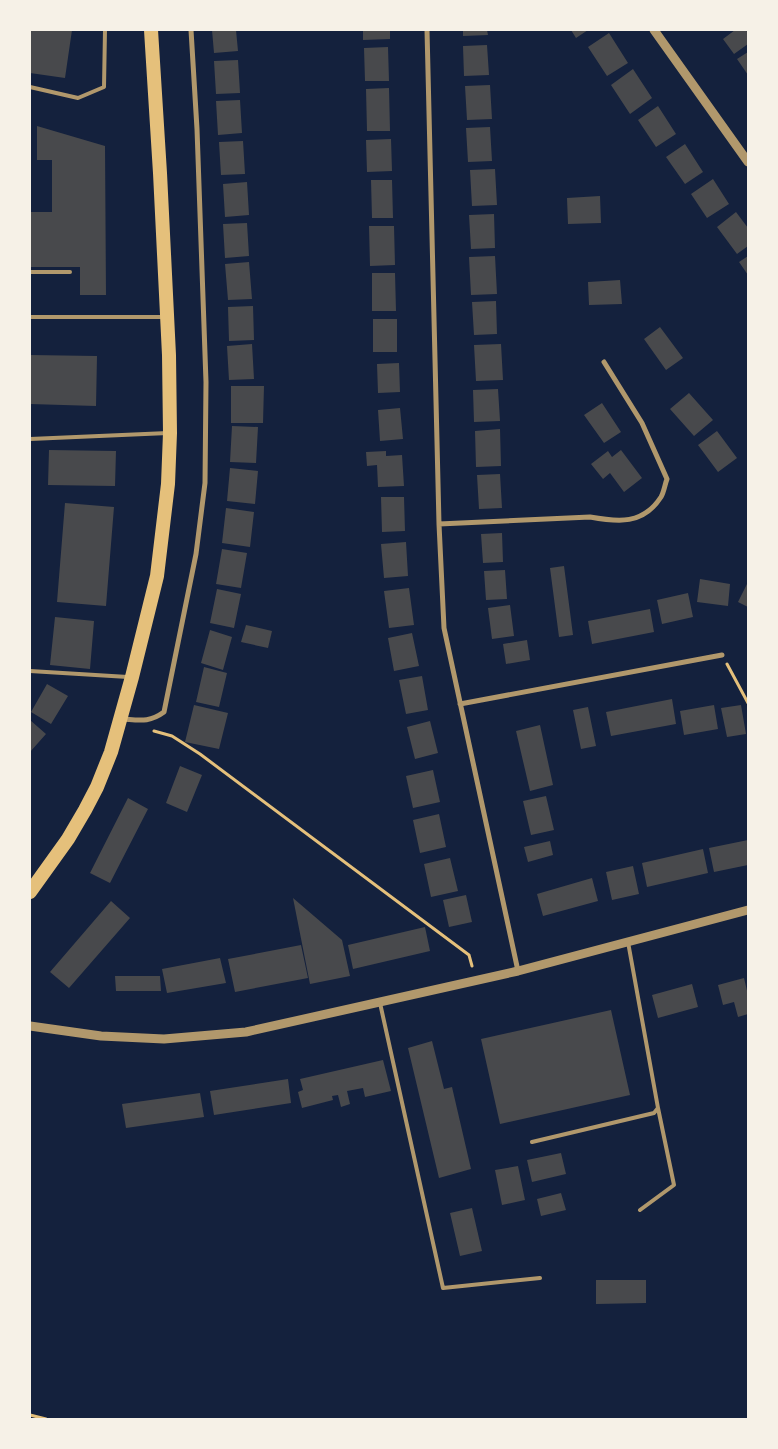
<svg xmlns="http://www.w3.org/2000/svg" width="778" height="1449" font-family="Helvetica,sans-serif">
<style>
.building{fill:#48494c}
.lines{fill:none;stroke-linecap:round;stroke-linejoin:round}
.path{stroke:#e5c07b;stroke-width:3}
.service{stroke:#b1986c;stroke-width:4}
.minor{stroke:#b1986c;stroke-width:5}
.tertiary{stroke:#b1986c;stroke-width:9}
.trunk{stroke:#e5c07b;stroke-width:14}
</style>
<rect width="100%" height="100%" fill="#14213d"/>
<path class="building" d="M30,30h42l-7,48 -35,-5z
M212,30h24l2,21 -24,2z
M363,30h27v9l-27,1z
M463,30h24l1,5 -25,1z
M571,30h17l-12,8z
M735,30h11l2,3v11l-14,10 -11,-15z
M609,33l19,30 -21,13 -19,-29z
M487,45l2,30 -25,1 -1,-30z
M388,47l1,34h-24l-1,-33z
M748,52v23l-11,-16z
M238,60l2,33 -24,1 -2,-33z
M633,69l19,29 -22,16 -19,-29z
M490,85l2,34 -25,1 -2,-34z
M389,88l1,43h-23l-1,-42z
M240,100l2,33 -24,2 -2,-34z
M658,106l18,28 -20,13 -18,-27z
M37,126l68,20 1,149h-26v-28h-50v-55h22v-52h-15z
M490,127l2,34 -24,1 -2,-34z
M391,139l1,32 -25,1 -1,-32z
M243,141l2,33 -24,1 -2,-33z
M685,144l18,28 -18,12 -19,-27z
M495,169l2,36 -25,1 -2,-36z
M713,179l16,25 -22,14 -16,-24z
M371,180h21l1,38h-21z
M247,182l2,33 -24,2 -2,-33z
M600,196l1,27 -33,1 -1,-26z
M736,212l12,16v18l-11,8 -20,-27z
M494,214l1,34 -24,1 -2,-34z
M247,223l2,33 -24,2 -2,-34z
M369,226h25l1,39 -25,1z
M495,256l2,38 -26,1 -2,-38z
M748,256v19l-9,-13z
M249,262l3,37 -24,1 -3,-36z
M372,273h23l1,38h-24z
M620,280l2,24 -33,1 -1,-23z
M496,301l1,33 -23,1 -2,-33z
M253,306l1,34 -25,1 -1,-34z
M373,319h24v33h-24z
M660,327l23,31 -17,12 -22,-31z
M252,344l2,35 -25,1 -2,-34z
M501,344l2,36 -27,1 -2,-36z
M30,355l67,1 -1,50 -66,-2z
M399,363l1,29 -22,1 -1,-29z
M231,386h33l-1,37h-32z
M498,389l2,32 -26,1 -1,-32z
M689,393l24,27 -19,16 -24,-27z
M602,403l19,29 -17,11 -20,-28z
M400,408l3,31 -23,2 -2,-31z
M232,426l26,1 -2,36 -26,-1z
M500,429l1,37 -25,1 -1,-36z
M717,431l20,27 -19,14 -20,-27z
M49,450l67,1 -1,35 -67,-1z
M621,450l21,28 -18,14 -14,-19 -7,6 -12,-15 17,-13 4,6z
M386,451v5l16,-1 2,31 -26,1 -1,-22 -10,1 -1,-14z
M230,468l28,3 -3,33 -28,-3z
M500,474l2,34 -23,1 -2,-34z
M381,497h23l1,34 -23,1z
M65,503l49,4 -8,99 -49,-4z
M226,508l28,4 -4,35 -28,-4z
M502,533l1,29 -20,1 -2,-29z
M406,542l2,34 -24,2 -3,-34z
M222,549l25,4 -6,35 -25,-4z
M564,566l9,69 -14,2 -9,-69z
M505,570l2,29 -21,1 -2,-29z
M700,579l30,5 -2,22 -31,-4z
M748,582v25l-10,-5z
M409,588l5,37 -25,3 -5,-37z
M217,589l24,5 -7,34 -24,-5z
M688,593l5,24 -31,7 -5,-24z
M510,605l4,31 -22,3 -4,-31z
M650,609l4,23 -62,12 -4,-23z
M55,617l39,4 -4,48 -40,-4z
M246,625l26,6 -4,17 -27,-6z
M210,630l22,7 -9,33 -22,-7z
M412,633l7,33 -25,5 -6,-33z
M527,640l3,20 -24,4 -3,-20z
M204,667l23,6 -8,34 -23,-5z
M422,676l6,34 -22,4 -7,-34z
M47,684l21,12 -17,28 -20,-12z
M672,699l4,25 -65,12 -5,-24z
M194,705l34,8 -9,36 -34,-7z
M714,705l4,24 -34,6 -4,-24z
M741,705l5,29 -19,3 -6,-29z
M588,707l8,39 -15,3 -8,-39z
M30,720l16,14 -16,18z
M430,721l8,32 -23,6 -8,-32z
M540,725l13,60 -23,6 -14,-60z
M180,766l22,9 -15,37 -21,-9z
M433,770l7,32 -27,6 -7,-32z
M546,796l8,34 -23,5 -8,-34z
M128,798l20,11 -38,74 -20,-10z
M439,814l7,33 -26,6 -7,-33z
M748,840v25l-34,7 -5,-24z
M550,841l3,14 -25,7 -4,-15z
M703,849l5,24 -61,14 -5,-24z
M450,858l8,33 -27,6 -7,-33z
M633,866l6,28 -27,6 -6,-28z
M592,878l6,23 -55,15 -6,-22z
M466,895l6,27 -23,5 -6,-27z
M293,898l49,42 8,36 -40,8z
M111,901l19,17 -61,70 -19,-16z
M425,927l5,24 -77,18 -5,-24z
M301,945l7,33 -73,14 -7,-33z
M220,958l6,25 -59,10 -5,-24z
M115,976h45l1,15h-45z
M744,978l4,17v19l-10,3 -4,-15 -11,3 -5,-20z
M692,984l6,23 -40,11 -6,-23z
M611,1010l19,85 -130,29 -19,-85z
M432,1041l12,48 8,-2 19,82 -32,9 -31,-130z
M383,1060l8,31 -26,6 -2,-9 -16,3 3,13 -9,3 -3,-12 -6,1 1,4 -31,8 -4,-16 5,-2 -3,-11z
M288,1079l3,24 -77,12 -4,-24z
M200,1093l4,24 -78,11 -4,-24z
M561,1153l5,21 -34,8 -5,-22z
M518,1166l7,34 -23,5 -7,-35z
M561,1193l5,17 -25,6 -4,-17z
M472,1208l10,43 -22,5 -10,-43z
M596,1280h50v23l-50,1z"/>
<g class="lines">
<path class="path" d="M727,664l21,39
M154,731l18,5 28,18 269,201 3,11
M30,1415l16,4"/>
<path class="service" d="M30,87l48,11 26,-11 1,-57
M30,272h40
M30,317h135
M30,439l138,-6
M30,671l98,6
M380,1003l63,285 97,-10
M532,1142l122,-29 4,-5 -30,-166
M640,1210l34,-25 -16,-77"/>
<path class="minor" d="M427,30l12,494 5,104 74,343
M439,524l151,-7c28,5 53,8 71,-20 3,-5 4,-13 6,-18l-25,-56 -38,-61
M460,704l262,-49
M122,719c17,1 27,4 42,-7l32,-158 9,-71 1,-101 -9,-253 -6,-99"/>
<path class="tertiary" d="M654,30l94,132
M30,1026l71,10 63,3 82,-7 272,-61 230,-61"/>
<path class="trunk" d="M30,892l38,-53 17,-29 12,-23 14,-35 21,-75 25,-101 11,-92 2,-51 -1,-78 -9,-182 -9,-143"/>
</g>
<rect width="778" height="1449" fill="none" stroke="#f6f1e7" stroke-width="62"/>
</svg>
